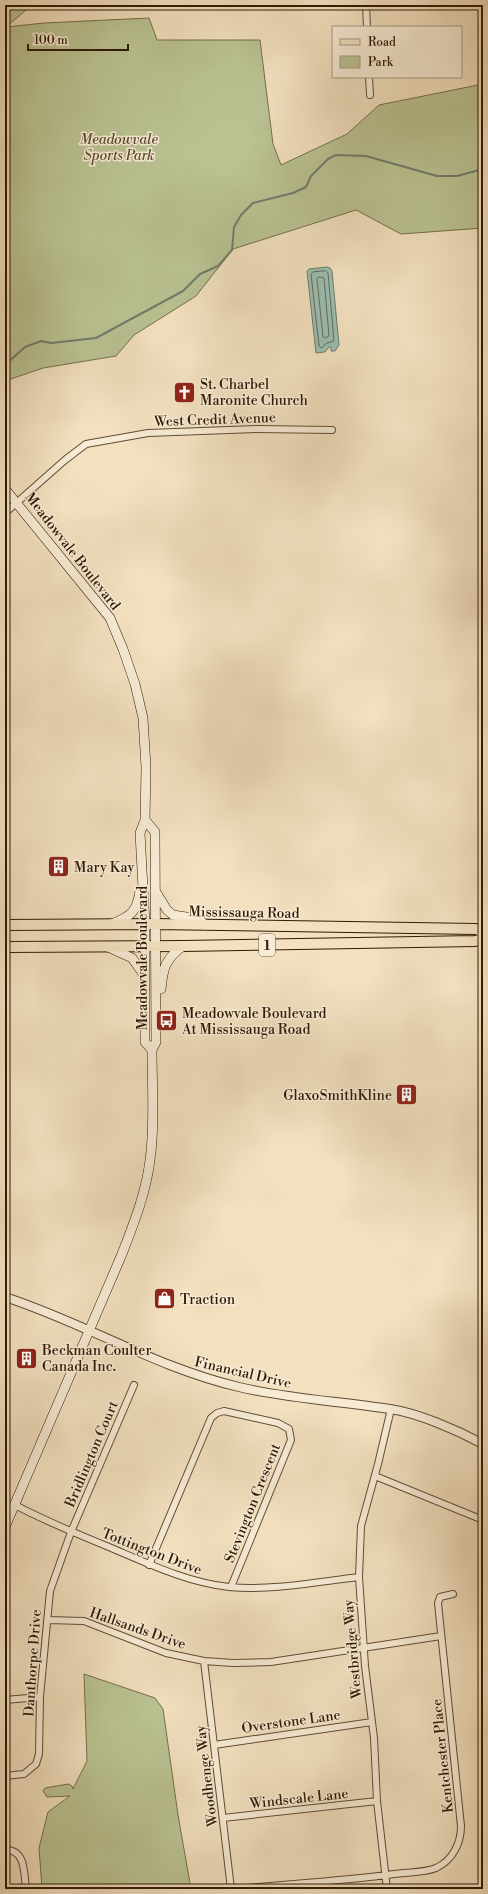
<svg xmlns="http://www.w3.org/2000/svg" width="488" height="1894" font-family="'Libre Bodoni',serif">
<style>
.green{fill:#bac292;stroke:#746e4c}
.water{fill:#9bbdb1;stroke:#707c6c}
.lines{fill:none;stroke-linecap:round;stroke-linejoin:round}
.shore{stroke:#656c5b;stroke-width:1}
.stream{stroke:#707c6c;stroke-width:2}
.minor-casing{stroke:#604c34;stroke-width:8}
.tertiary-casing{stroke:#604c34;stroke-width:10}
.secondary-casing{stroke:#2f1a05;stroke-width:10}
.primary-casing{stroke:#2f1a05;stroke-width:12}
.minor{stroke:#f7ebd5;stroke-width:6}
.tertiary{stroke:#f7ebd5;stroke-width:8}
.secondary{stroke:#f7ebd5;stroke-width:9}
.primary{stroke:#f2e0bf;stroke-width:10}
.labels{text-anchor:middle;stroke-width:3;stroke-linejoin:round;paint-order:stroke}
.shield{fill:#f7ebd5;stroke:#6b5943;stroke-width:1}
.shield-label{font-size:13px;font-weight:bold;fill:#2f1a05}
.park-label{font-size:14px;font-style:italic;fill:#594c2f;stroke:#f7ebd5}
.poi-label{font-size:14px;fill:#2f1a05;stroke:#f7ebd5;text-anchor:start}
.street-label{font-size:14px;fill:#2f1a05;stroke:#f7ebd5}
</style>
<rect width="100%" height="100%" fill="#f2e0bf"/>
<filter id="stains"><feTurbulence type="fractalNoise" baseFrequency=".005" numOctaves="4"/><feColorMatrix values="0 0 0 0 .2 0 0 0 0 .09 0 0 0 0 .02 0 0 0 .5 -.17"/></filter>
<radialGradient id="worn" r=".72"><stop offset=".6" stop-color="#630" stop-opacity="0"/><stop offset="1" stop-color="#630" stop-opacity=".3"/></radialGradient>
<path class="green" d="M5,5h27l-26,22 38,-4 105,-5 8,22h103l13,104 8,21 66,-31 32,-29 104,-21v144l-82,6 -45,-24 -123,39 -37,47 -62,39 -18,21 -73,12 -38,13z
M84,1674l71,24 8,11 15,106 13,74h-149l-3,-41 9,-36 22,-16 -23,1 -4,-6 2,-3 23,-4 4,2 1,3 14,-28z"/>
<path class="water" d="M327,267l3,1 2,3 7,74 -4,6h-4v-4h-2l-4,5 -9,1 -9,-82 2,-2z"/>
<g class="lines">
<path class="shore" d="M326,271l2,2 6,68 -7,2 -6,5 -2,-2 -8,-72 2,-2z
M319,277l5,1 5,58 -4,2 -2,-1 -6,-58z"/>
<path class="stream" d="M5,365l20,-18 16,-6 10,2 45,-5 87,-47 17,-17 18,-8 14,-16 2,-23 7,-12 12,-12 40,-10 13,-6 5,-11 17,-17 8,-4 30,1 71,20h20l26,-7"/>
<defs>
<path id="minor" d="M366,5l1,22
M369,77l1,18
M5,513l60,-53 21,-16 62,-11 109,-4 75,1
M375,1476l108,44
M15,1505c30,16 62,29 94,42 40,17 77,35 120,40 43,4 87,-5 130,-10
M149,1565l62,-147 6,-5 7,-2 54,12 11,6 2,11 -60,147
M47,1620l37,1 82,32 38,8 29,2 38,-1 170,-26
M204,1661l27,228
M5,1700l35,-3
M214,1745l158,-23
M5,1776l19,-2 12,-10 3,-10 1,-57 10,-106 21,-59 63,-147
M223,1818l154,-17
M5,1850c21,-1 19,24 21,39
M236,1889c53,-5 106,-8 158,-15 13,-2 30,-1 42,-6 17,-8 25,-25 25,-42l-23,-223 2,-6 13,-3
M387,1889l-10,-88 -3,-63 -9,-72 -6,-89 2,-51 17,-62 13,-55"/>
<path id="tertiary" d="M5,1297c80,26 152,71 234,90 50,12 101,14 151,22 28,4 67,21 93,35"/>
<path id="secondary" d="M5,489l105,129 13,31 12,35 8,34 3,49 -1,53 -5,13 5,92v117l7,8
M156,892l11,18 6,5 26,4 6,6
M112,924c19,-8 25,-12 28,-33
M108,947l24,11 13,18
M161,989c2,-21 4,-30 22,-43
M5,1527l117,-273c12,-31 24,-61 28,-94 5,-36 2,-74 2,-110l4,-8 -1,-210 -10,-12"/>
<path id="primary" d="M5,925l150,-1 321,5 7,3
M5,947l178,-1 292,-5 8,-2"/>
</defs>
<use href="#minor" class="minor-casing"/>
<use href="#tertiary" class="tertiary-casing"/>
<use href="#secondary" class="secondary-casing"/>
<use href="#primary" class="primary-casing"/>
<use href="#minor" class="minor"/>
<use href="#tertiary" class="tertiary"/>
<use href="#secondary" class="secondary"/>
<use href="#primary" class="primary"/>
</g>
<defs>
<symbol id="church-square" viewBox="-11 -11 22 22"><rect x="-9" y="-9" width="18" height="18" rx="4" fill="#8f2418" stroke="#f7ebd5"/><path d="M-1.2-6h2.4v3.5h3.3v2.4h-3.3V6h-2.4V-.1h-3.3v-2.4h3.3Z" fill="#fff"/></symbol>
<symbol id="building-square" viewBox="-11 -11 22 22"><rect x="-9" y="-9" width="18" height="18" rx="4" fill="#8f2418" stroke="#f7ebd5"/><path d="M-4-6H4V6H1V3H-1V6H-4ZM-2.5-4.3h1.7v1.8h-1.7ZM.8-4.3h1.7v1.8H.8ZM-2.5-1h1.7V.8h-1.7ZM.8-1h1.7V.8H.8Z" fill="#fff"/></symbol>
<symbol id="bus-square" viewBox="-11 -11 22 22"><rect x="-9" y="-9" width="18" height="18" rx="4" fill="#8f2418" stroke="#f7ebd5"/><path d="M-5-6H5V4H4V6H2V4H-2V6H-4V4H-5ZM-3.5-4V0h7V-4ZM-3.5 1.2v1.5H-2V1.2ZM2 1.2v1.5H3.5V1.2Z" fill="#fff"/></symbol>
<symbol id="shop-square" viewBox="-11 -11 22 22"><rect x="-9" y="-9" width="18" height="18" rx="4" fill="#8f2418" stroke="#f7ebd5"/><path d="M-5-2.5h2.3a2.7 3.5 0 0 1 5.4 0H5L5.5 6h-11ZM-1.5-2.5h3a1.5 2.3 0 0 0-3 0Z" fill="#fff"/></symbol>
</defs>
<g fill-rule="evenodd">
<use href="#church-square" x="172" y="380" width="25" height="25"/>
<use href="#building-square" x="46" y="854" width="25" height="25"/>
<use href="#bus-square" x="154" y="1008" width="25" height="25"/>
<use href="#building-square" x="394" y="1082" width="25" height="25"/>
<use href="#shop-square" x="152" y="1286" width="25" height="25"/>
<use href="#building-square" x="14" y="1346" width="25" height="25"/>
</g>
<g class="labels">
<rect class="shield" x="259" y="934" width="16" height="22" rx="3"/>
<g class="shield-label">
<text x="267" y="950">1</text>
</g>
<g class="park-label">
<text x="119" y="144">Meadowvale<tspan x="119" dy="16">Sports Park</tspan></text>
</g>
<g class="poi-label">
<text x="200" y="389">St. Charbel<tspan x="200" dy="16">Maronite Church</tspan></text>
<text x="74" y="872">Mary Kay</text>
<text x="182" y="1018">Meadowvale Boulevard<tspan x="182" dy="16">At Mississauga Road</tspan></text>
<text x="392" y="1100" text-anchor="end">GlaxoSmithKline</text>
<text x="180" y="1304">Traction</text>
<text x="42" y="1355">Beckman Coulter<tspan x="42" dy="16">Canada Inc.</tspan></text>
</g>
<g class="street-label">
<text transform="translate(215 419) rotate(-2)" y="5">West Credit Avenue</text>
<text transform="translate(73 551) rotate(52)" y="5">Meadowvale Boulevard</text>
<text transform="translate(244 912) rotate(1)" y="5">Mississauga Road</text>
<text transform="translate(142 958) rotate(-90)" y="5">Meadowvale Boulevard</text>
<text transform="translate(243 1372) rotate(13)" y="5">Financial Drive</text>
<text transform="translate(91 1454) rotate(-67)" y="5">Bridlington Court</text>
<text transform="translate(252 1503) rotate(-68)" y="5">Stevington Crescent</text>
<text transform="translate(152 1551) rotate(21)" y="5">Tottington Drive</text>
<text transform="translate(138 1628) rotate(19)" y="5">Hallsands Drive</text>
<text transform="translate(352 1649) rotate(-95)" y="5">Westbridge Way</text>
<text transform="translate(32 1663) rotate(-86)" y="5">Danthorpe Drive</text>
<text transform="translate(291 1721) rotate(-8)" y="5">Overstone Lane</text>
<text transform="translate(442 1756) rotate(-96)" y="5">Kentchester Place</text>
<text transform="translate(206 1776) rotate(-97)" y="5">Woodhenge Way</text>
<text transform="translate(299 1798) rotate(-6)" y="5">Windscale Lane</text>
</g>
</g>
<rect width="488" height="1894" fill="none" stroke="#f2e0bf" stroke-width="20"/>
<rect x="6" y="6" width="476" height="1882" fill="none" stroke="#2f1a05" stroke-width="2"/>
<rect x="10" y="10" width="468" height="1874" fill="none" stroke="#2f1a05"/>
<rect x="332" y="26" width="130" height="52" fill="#f7ebd5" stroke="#a79782"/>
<rect x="340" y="39" width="20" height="6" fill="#f2e0bf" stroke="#a79782"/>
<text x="368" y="46" font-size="12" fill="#2f1a05">Road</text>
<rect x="340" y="56" width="20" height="12" fill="#bac292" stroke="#a79782"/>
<text x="368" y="66" font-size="12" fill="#2f1a05">Park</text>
<path d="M28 44v6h100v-6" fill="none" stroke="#2f1a05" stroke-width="2"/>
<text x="34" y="44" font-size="12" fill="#2f1a05" stroke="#f7ebd5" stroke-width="3" paint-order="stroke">100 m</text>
<rect width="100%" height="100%" filter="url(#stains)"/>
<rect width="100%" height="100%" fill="url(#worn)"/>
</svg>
